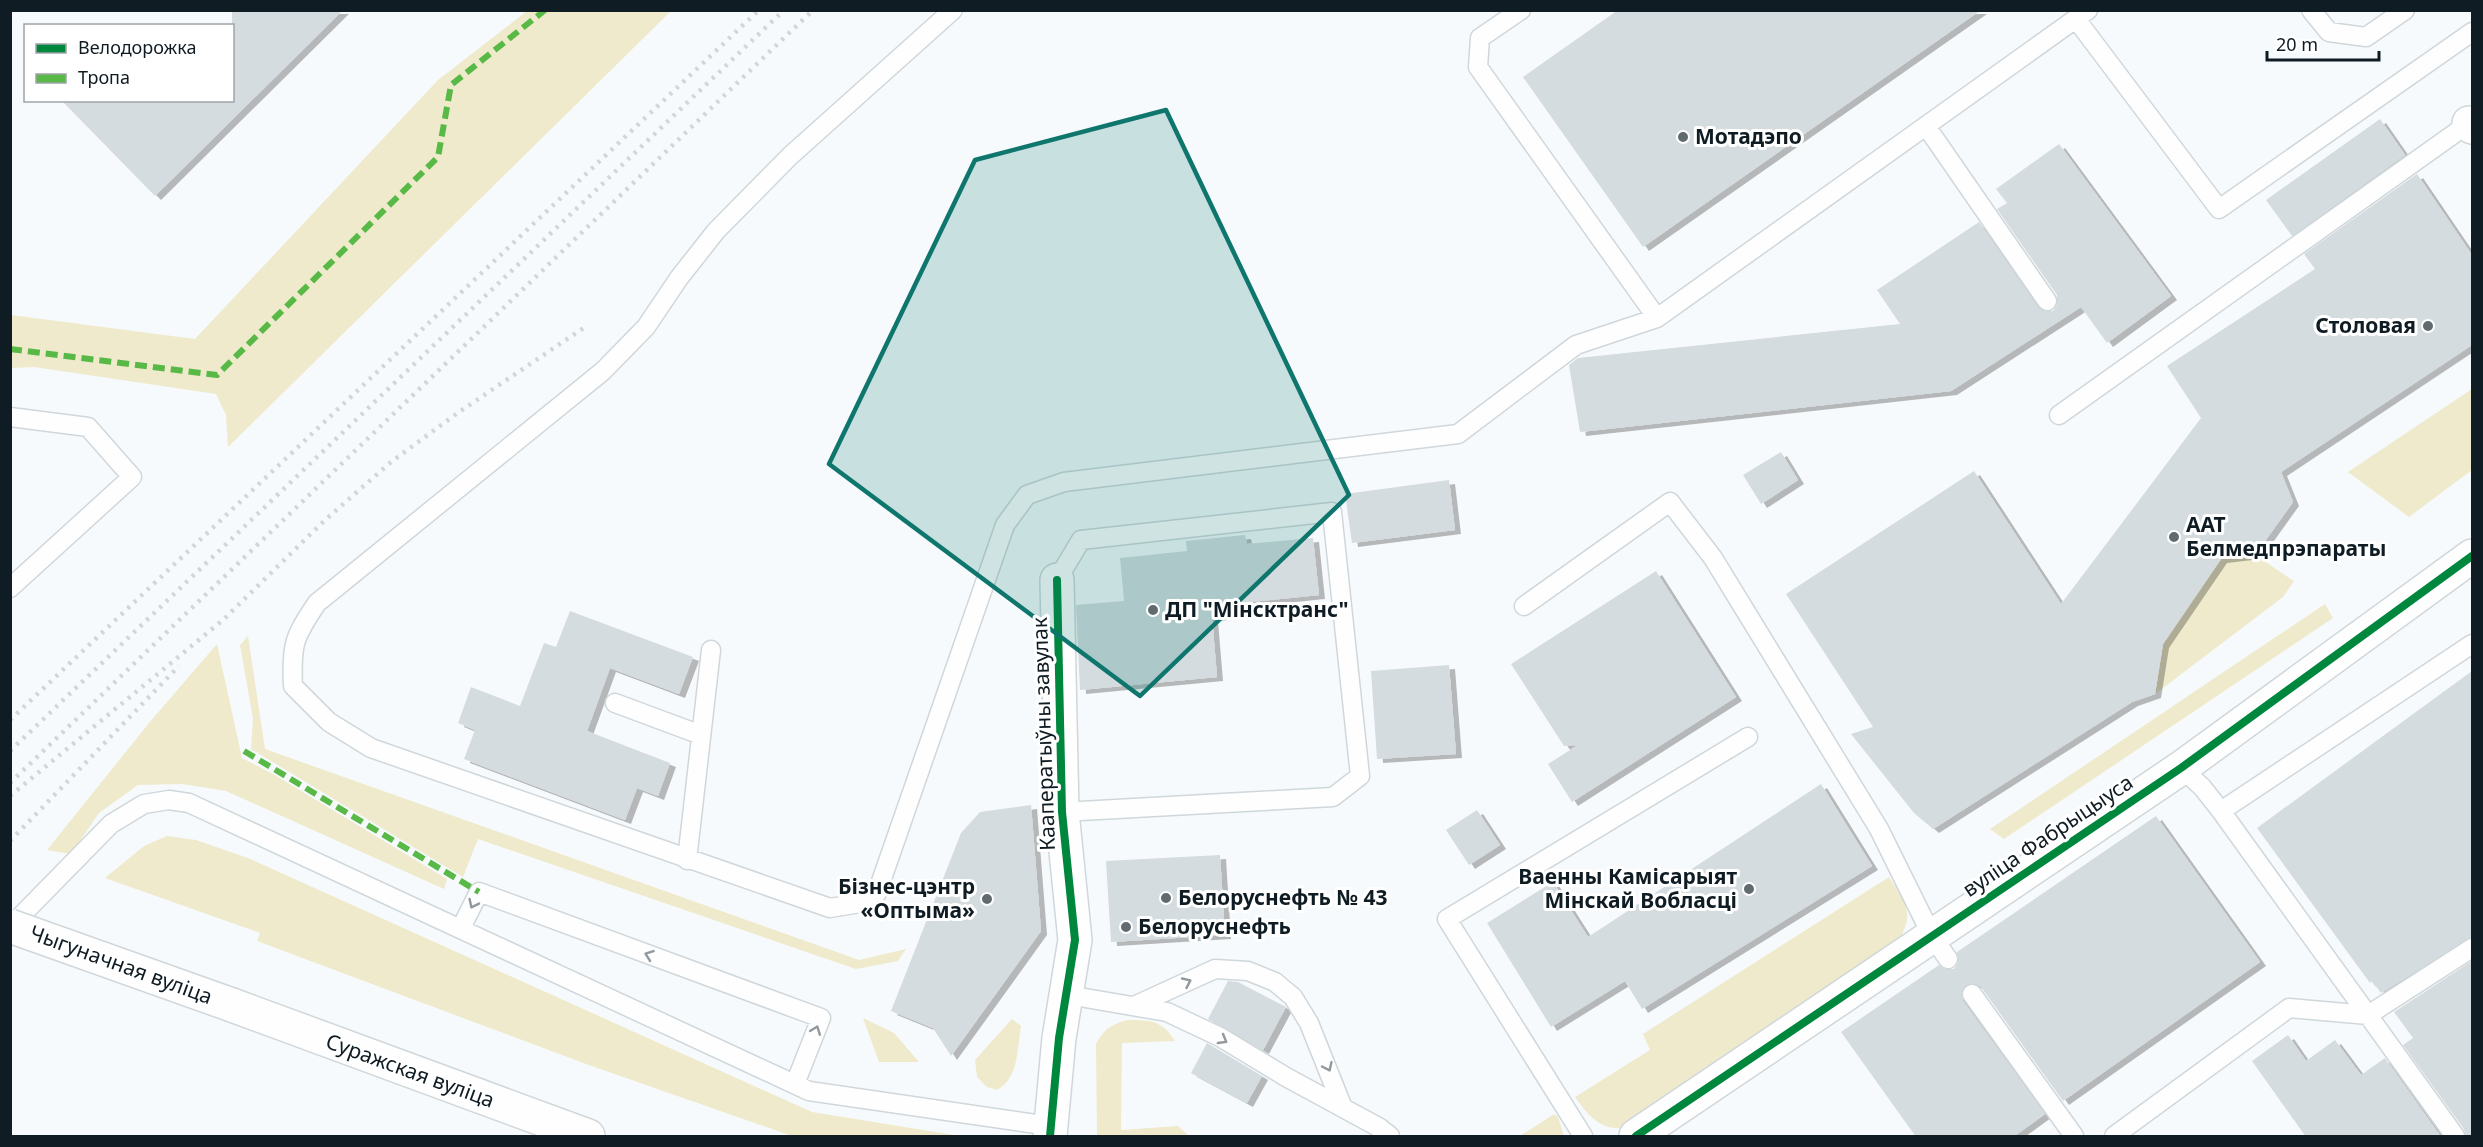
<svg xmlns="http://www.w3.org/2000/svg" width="2483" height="1147" font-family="'Noto Sans',sans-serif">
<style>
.green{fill:#eeeacb}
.building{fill:#d4dce0;filter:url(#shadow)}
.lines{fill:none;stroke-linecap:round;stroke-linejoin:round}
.service-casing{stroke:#cfd7db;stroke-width:21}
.minor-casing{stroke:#cfd7db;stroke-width:36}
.secondary-casing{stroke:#cfd7db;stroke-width:36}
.service{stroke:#fefeff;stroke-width:18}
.minor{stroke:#fefeff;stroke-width:33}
.secondary{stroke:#fefeff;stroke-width:33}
.rail{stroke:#d4d5d7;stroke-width:4.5;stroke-dasharray:3 6;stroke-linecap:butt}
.secondary-bridge-casing{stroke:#cfd7db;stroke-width:36;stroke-linecap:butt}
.secondary-bridge{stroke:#fefeff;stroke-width:33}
.quiet{stroke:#58b947;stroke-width:6;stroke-dasharray:12 6;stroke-linecap:butt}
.cycleway-casing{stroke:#fff;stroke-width:11}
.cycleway{stroke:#00873e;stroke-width:8}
.oneway{stroke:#92989c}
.marked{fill:#0f766e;fill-opacity:0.2;stroke:#0f766e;stroke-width:4.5;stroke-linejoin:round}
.poi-dot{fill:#606a6f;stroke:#fff;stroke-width:2}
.labels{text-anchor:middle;stroke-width:6;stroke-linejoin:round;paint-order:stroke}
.poi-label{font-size:21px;font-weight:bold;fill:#0f1c23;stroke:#fff;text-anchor:start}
.street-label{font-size:21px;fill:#0f1c23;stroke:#fff}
</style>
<defs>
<filter id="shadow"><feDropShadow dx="6" dy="4" stdDeviation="0" flood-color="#0004"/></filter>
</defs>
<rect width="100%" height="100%" fill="#f7fafc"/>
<path class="green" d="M527,11h144l-443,436 -2,-32 -10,-21 -182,-27 -23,1v-53l184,24 243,-259z
M2472,389v81l-63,47 -61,-45z
M2255,555l39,26 -11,16 -128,97 8,-50 58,-85z
M2325,604l8,14 -329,221 -14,-10z
M248,636l17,113 594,211 47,-11 -8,12 -42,8 -378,-130 -15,38 -212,-128 2,-30 -13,-74z
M217,644l25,114 31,16 174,105 -3,10 -218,-98 -44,-7 -44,1 -39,28 -28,41 -24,-4 102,-127z
M167,836l29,4 52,18 564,254 148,24h-168l-206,-72 -329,-123 3,-8 -155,-55 39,-32z
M1889,877c22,32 25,39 4,74l-271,177c-22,2 -35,-14 -47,-31l75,-47 -7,-16z
M863,1018l31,15 25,29h-40z
M1012,1019l9,7c-4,23 -2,52 -24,64l-10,-3 -10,-10 -2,-17z
M1127,1020c23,0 35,0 48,21l-53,2 -1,87 57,-4 11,10h-92l-1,-92c8,-15 15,-19 31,-24z
M1554,1114l4,3 6,19h-44z"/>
<path class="building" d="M232,10h111l-188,186 -94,-96h171z
M1618,10h363l-338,237 -120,-170z
M2380,119l25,36 -113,81 -26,-36z
M2059,144l112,152 -64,47 -26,-36 -130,84 -371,41 -11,-67 9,-7 322,-34 -23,-34 102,-68 59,85 5,4h10l4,-6v-10l-60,-86 10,-6 -11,-14z
M2417,174l55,81v90l-191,127 12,30 -38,53 -34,4 -58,85 -8,50 -23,8 -199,127 -19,-16 -63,-79 22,-7 -87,-133 188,-123 87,133 140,-186 -34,-52 148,-97 -11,-15z
M1781,452l17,28 -37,24 -18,-29z
M1449,480l6,50 -103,13 -7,-49z
M1245,535l2,9 66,-6 6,57 -87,9 1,11 -21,2 5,60 -137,13 -4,-85 48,-4 -4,-43 67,-7 -1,-10z
M1656,571l80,126 -164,105 -24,-38 30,-19 -14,1 -53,-82z
M570,611l123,46 -14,37 -69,-26 -23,63 83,32 -12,33 -21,-8 -12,32 -161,-61 11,-29 -17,-7 13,-36 49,19 24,-63 12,4z
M1449,665l7,89 -79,5 -6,-88z
M2472,671v266l-91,56 -9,-12 -2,2 -113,-155z
M1821,784l51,82 -230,143 -17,-28 -74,46 -64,-104 66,-41 35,55z
M1031,805l10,126 -90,125 -18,-28 -42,-17 70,-178 19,-21z
M1477,810l23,35 -31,20 -23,-35z
M2156,816l104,146 -197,139 -82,-114 -5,-3 -10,1 -4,5 1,11 82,113 -32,23h-97l-75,-105 98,-67 5,4h10l4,-6 -1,-11z
M1220,855l5,80 -114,7 -5,-81z
M2472,961v176h-6l-2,-8 -61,-84 10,-7 -19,-26z
M1228,981l10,1 48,25 -23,43 -55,-31z
M2288,1035l18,26 29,-21 26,35 24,-17 56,79h-135l-54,-76z
M1207,1043l55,33 -15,27 -56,-30z"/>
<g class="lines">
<defs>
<path id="service" d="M953,10l-163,146 -74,75 -37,47 -33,49 -43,44 -286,232c-23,34 -26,41 -24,83l36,36 42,26 459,160 30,-5 17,-10 128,-368 22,-30 37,-13 394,-48 118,-89 81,-27 431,-308
M1521,10l-41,28 -2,29 179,251
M2311,10l18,22 37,5 39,-27
M2076,19l143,190 253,-177
M1926,126l121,175
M2059,415l413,-294
M10,417l78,10 44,50 -122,111
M1057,580l24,-40 251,-28 28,264 -27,21 -271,15
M1524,606l146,-104 43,56 166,271 53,107 16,23
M615,703l86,32
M2181,768l21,19 19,24 234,325
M2221,811l251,-167
M687,860l24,-210
M10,927l101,-103 33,-20 25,-4 20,3 620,288 241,35
M461,928l18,-36 342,126 -26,66
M1972,994l102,142
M1068,995l99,17 53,25 66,40 94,51 10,8
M1134,1006l81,-37 33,2 27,11 18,15 16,26 34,85
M1583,1136l-136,-217 301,-182
M2114,1136l175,-128 79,7 104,-67"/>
<path id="minor" d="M2469,123l3,4
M1050,1136l9,-98 16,-98 -13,-128 -5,-232
M1636,1136l545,-368 291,-212"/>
<path id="secondary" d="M232,1005l356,131"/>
</defs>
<use href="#service" class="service-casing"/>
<use href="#minor" class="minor-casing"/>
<use href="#secondary" class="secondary-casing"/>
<use href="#service" class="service"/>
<use href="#minor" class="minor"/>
<use href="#secondary" class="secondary"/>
<path class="rail" d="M10,720l749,-710
M10,751l774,-741
M10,783l803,-773
M10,796l213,-176 101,-99 67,-59 68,-50 126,-85
M10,841l169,-175"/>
<defs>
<path id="secondary-bridge" d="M10,926l222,79"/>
</defs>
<use href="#secondary-bridge" class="secondary-bridge-casing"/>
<use href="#secondary-bridge" class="secondary-bridge"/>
<path class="quiet" d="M10,349l207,26 221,-218 13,-72 94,-75
M244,751l235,141"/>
<defs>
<path id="cycleway" d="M1050,1136l9,-98 16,-98 -13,-128 -5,-232
M1636,1136l545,-368 291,-212"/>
</defs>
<use href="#cycleway" class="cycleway-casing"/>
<use href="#cycleway" class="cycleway"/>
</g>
<defs><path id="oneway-chevron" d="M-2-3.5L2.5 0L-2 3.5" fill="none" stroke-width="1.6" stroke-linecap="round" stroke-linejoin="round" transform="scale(1.5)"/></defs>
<g class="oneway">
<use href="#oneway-chevron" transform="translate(473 904) rotate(116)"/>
<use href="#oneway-chevron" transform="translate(649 955) rotate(-160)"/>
<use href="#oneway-chevron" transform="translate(1187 982) rotate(-25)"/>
<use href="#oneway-chevron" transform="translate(816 1030) rotate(-69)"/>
<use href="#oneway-chevron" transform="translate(1223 1040) rotate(30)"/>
<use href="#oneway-chevron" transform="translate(1328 1067) rotate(65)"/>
</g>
<path class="marked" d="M1166,110l183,385 -209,201 -311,-232 146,-304z"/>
<g class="poi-dot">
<circle cx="1683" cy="137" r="6"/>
<circle cx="2428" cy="326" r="6"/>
<circle cx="2174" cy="537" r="6"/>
<circle cx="1153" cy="610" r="6"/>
<circle cx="1749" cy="889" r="6"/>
<circle cx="1166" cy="898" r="6"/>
<circle cx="987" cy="899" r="6"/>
<circle cx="1126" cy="927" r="6"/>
</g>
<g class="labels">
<g class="poi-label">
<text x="1695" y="144">Мотадэпо</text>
<text x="2416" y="333" text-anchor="end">Столовая</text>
<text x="2186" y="532">ААТ<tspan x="2186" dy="24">Белмедпрэпараты</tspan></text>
<text x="1165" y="617">ДП "Мінсктранс"</text>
<text x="1737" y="884" text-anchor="end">Ваенны Камісарыят<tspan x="1737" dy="24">Мінскай Вобласці</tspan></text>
<text x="975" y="894" text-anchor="end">Бізнес-цэнтр<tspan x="975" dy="24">«Оптыма»</tspan></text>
<text x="1178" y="905">Белоруснефть № 43</text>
<text x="1138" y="934">Белоруснефть</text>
</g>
<g class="street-label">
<text transform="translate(1044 734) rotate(-92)" y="7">Кааператыўны завулак</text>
<text transform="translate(2048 836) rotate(-34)" y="7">вуліца Фабрыцыуса</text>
<text transform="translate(121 965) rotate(20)" y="7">Чыгуначная вуліца</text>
<text transform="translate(410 1071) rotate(20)" y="7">Суражская вуліца</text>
</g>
</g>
<rect width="2483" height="1147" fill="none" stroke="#0f1c23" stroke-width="24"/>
<rect x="24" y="24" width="210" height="78" fill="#ffffff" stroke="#9fa4a7" stroke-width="1.5"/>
<rect x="36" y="44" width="30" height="9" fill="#00873e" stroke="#9fa4a7" stroke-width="1.5"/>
<text x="78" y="54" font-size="18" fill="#0f1c23">Велодорожка</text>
<rect x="36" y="74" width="30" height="9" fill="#58b947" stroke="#9fa4a7" stroke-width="1.5"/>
<text x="78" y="84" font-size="18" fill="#0f1c23">Тропа</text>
<path d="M2267 51v9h112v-9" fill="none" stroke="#0f1c23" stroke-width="3"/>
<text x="2276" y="51" font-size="18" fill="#0f1c23" stroke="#ffffff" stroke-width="4.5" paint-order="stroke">20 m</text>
</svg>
